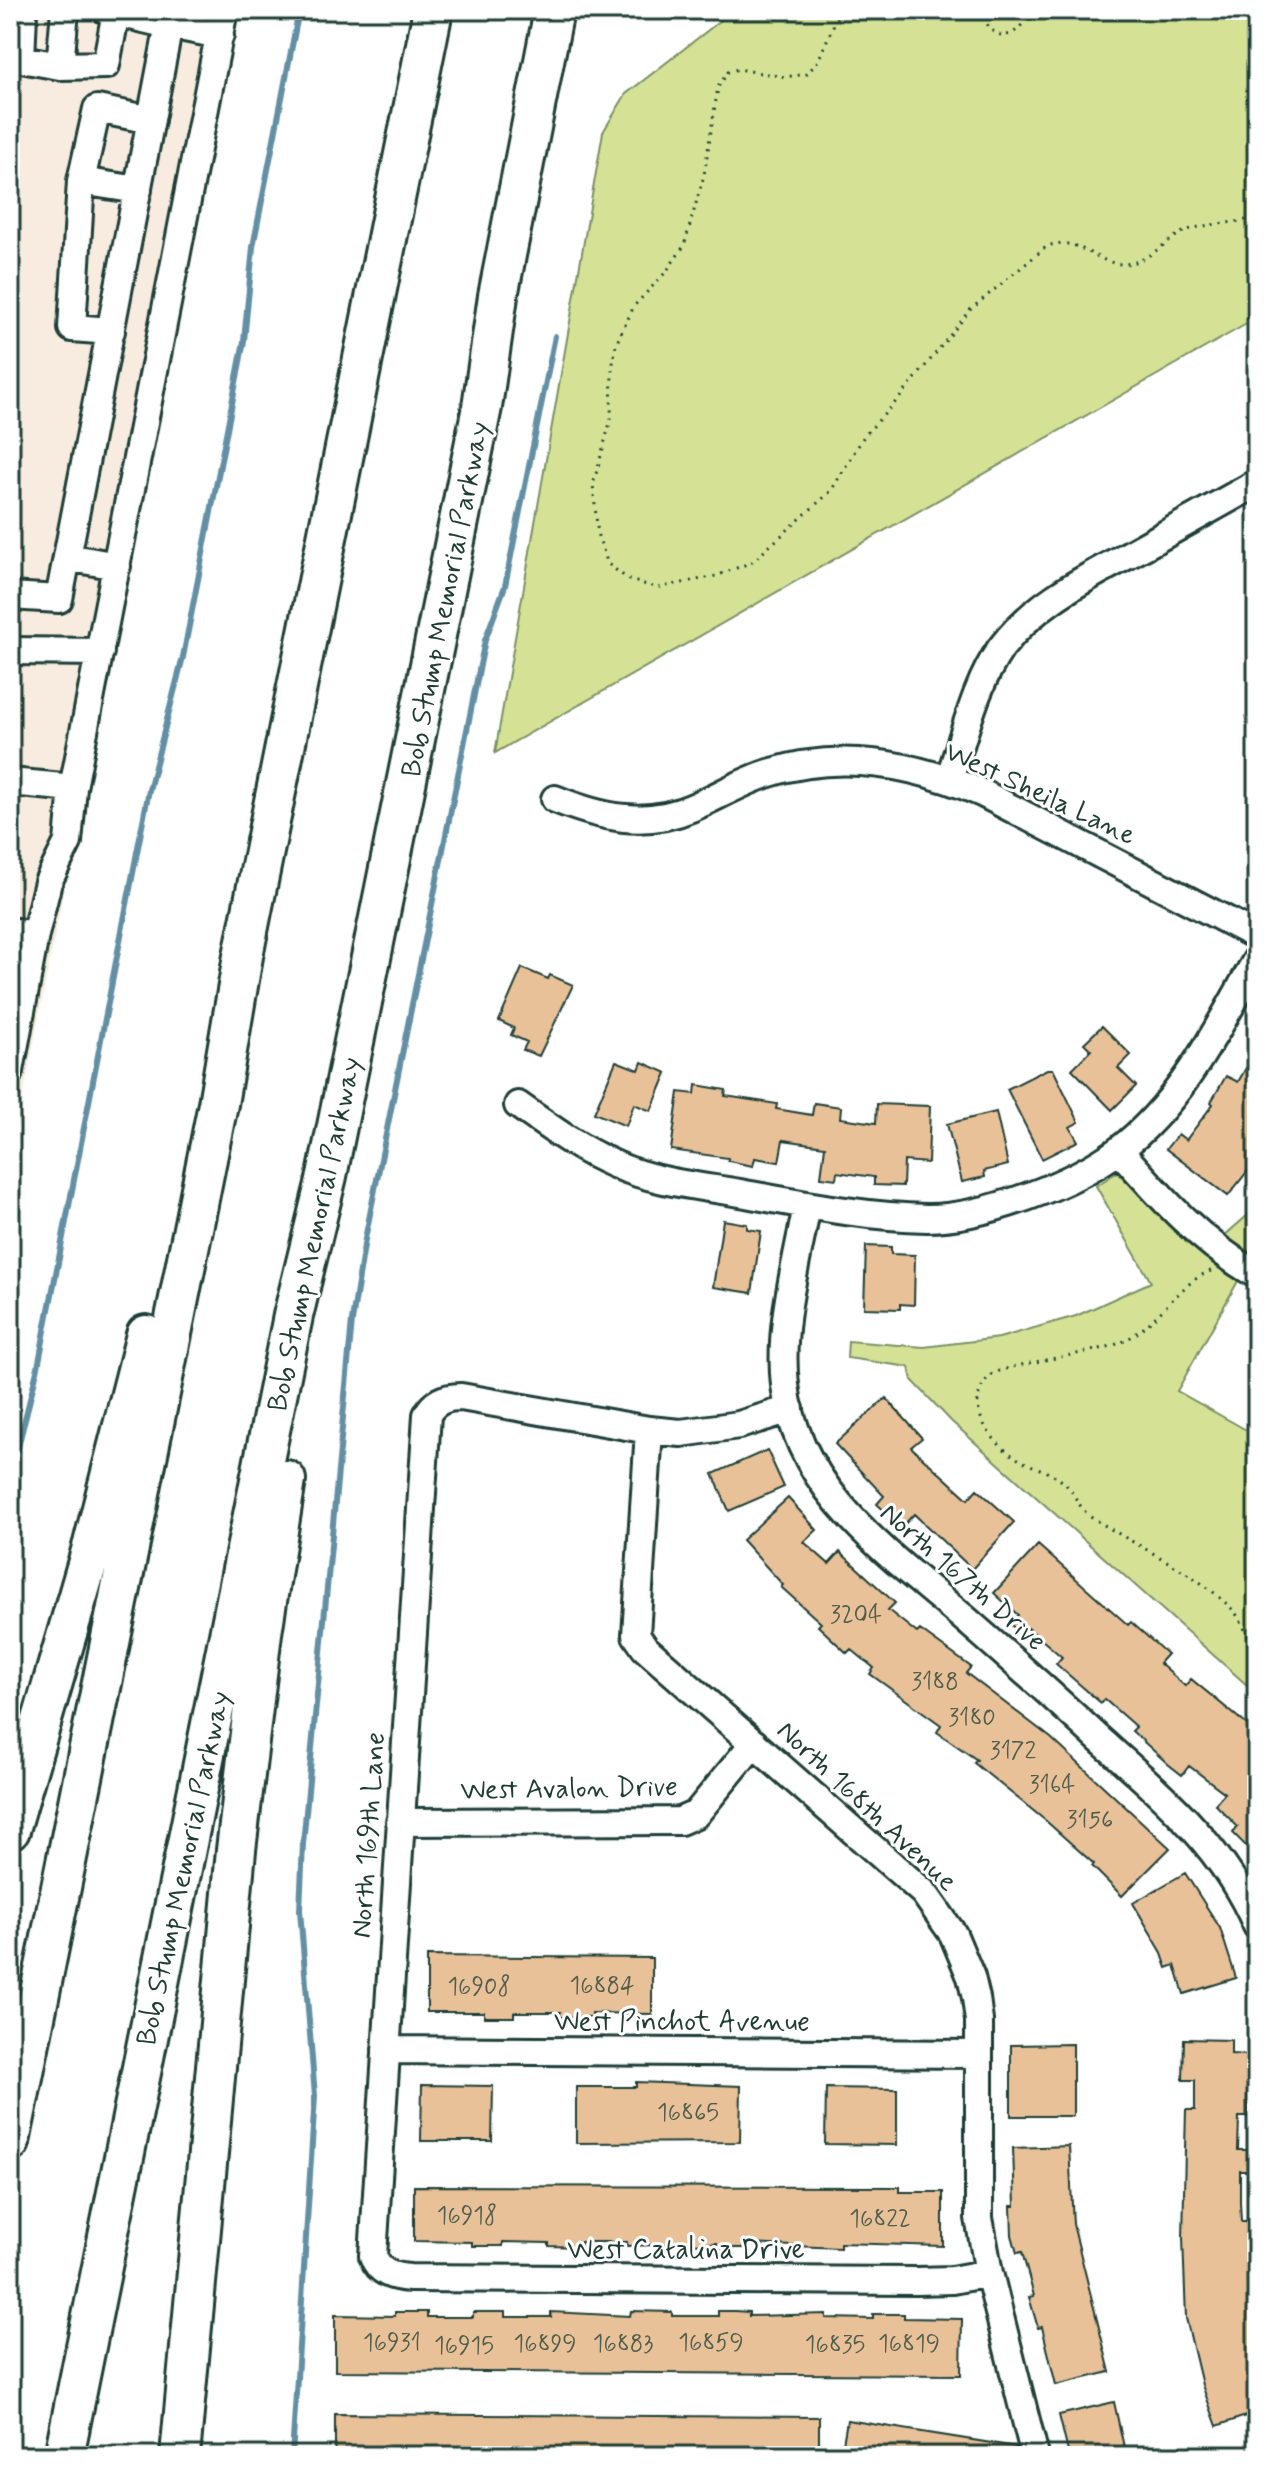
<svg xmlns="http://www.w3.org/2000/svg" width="1267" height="2466" font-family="Mynerve,sans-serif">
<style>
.built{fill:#f8ece0}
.green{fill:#d5e296;stroke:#7a9065;stroke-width:2}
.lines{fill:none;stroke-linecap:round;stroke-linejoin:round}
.stream{stroke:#648fa4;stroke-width:6}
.building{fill:#e8c198;stroke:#1f3d34;stroke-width:2}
.minor-casing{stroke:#1f3d34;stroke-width:32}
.highway-casing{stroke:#1f3d34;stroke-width:44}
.path{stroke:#1f3d34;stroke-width:3;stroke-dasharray:2 6;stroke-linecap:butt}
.minor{stroke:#fff;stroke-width:26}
.highway{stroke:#fff;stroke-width:38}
.labels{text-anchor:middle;stroke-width:6;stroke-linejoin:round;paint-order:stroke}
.number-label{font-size:24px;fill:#515e4d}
.street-label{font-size:28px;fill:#1f3d34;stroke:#fff}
</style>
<rect width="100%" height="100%" fill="#fff"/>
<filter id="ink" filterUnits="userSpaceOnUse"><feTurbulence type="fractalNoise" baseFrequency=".0125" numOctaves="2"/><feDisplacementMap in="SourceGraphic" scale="16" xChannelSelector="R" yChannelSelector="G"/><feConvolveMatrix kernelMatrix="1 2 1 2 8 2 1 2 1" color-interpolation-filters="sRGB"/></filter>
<g filter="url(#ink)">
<path class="built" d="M10,10h227l-227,1153z"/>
<path class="green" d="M734,10h523v308l-762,435 108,-621 23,-38z
M1117,1172l101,96 20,13 -61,110 80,45v258l-305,-272 -40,-42 -3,-13 -62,-9 1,-17 76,6 75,-9 77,-22 75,-34 -55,-96z
M1257,1207v53l-34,-23z"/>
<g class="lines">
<path class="stream" d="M10,1479l28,-112 111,-577 34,-133 61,-316 9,-94 46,-237
M292,2456l23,-360 -15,-186 3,-66 49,-523 13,-82 120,-599 20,-54 50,-250"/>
</g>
<path class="building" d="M522,968l26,11 2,-4 23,10 -34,71 -16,-6 4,-8 -16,-7 3,-7 -15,-7z
M1102,1026l29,29 -13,13 18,18 -24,24 -40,-41 19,-19 -7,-7z
M616,1061l23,9 3,-8 25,11 -16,38 -17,-7 -8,22 -32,-13z
M1246,1068l11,7v84l-29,37 -62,-47 12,-15 8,6 27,-36 -2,-2 15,-26 12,6z
M1047,1069h6l26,53 -9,5 8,14 -36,18 -35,-70z
M696,1085l30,5 -1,6 52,8 -1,5 36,6 2,-12 27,4 -1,11 36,5 1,-19 53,2 -2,57 -24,-2 -1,25 -29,-1v-8l-37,-5 -1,7 -15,-2 4,-31 -42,-6 -4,22 -24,-4 -2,8 -25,-5v-3l-57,-8 8,-58 16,2z
M996,1112l12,53 -24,6 1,6 -23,5 -15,-58z
M723,1220l24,4v5l14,2 -9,62 -39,-6z
M866,1246l25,1v7l24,1 -1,50 -14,-1v5l-36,-1z
M886,1398l36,40 -11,9 57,52 9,-10 37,33 -42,47 -58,-55 -12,13 -25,-23 7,-8 -49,-52z
M767,1450l17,37 -55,24 -16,-37z
M788,1498l29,32 -13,12 25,22 11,-12 55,51 -7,7 29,23 3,-3 51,37 -5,6 85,65 119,110 -48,48 -30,-30 2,-2 -48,-43 -72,-58 3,-3 -40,-28 4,-7 -71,-51 4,-6 -23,-19 -4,4 -29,-27 3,-3 -40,-36 2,-2 -41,-45z
M1038,1545l90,80 3,-3 36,32 -8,9 26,23 6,-7 66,54v107l-9,8 -15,-15 5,-6 -23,-23 10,-11 -36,-27 -7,9 -14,-11 -36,-33 4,-4 -32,-28 -3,4 -45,-39 6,-7 -34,-29 -6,7 -12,-11 8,-9 -24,-22z
M1185,1873l35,55 16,50 -52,16 -9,-29 -8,3 -6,-17 -28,-48z
M427,1956l225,2v56l-60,-1v4h-32v-5h-46v5h-30v-5h-57z
M1184,2039l47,1v14l16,1 2,62h-10l-1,33h10l-1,21h-7v31l1,19h8l-1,24h-2l2,40 9,47v80l-40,14 -15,-41 -16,-67 -3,-80 2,-89 1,-39h9v-30h-12z
M1073,2044v72h-62v-71z
M636,2082l105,4 -1,56 -164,1v-56h60z
M422,2085l71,1 -1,55h-71z
M826,2088l71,1v56l-72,-1z
M1069,2146l4,78 37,148 -54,13 -14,-58 -4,1 -9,-31 5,-1 -12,-44 -5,1 -5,-18 -1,-29h4l-2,-58z
M414,2186l486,1v5h43v54l-103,-3v5l-93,-4v4h-30v-5l-90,3v-4h-46v5l-32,-1v-3l-46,-1v4h-31v-4l-58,-1z
M631,2311l41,1v4h46v-5h17l14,1v4l77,-2v4l47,1v-5h31v4l58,1 -1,56 -626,-4v-56l60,1v-4h32v5h46v-5h32v5h46v-5l79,4z
M1114,2402l12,54h-57l-10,-41z
M335,2414l484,3v39h-484z
M847,2420l169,27 2,9h-177z"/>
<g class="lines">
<defs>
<path id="minor" d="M23,13l-2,46 39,7 46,-1 10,-53
M169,25l51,10
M60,66l5,-56
M81,181l57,9
M111,331l-39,-3 9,-147 16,-72 54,11
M67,557l50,9
M10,596l49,3 110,-574 -63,-15
M10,651l90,1
M949,779c15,-42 26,-94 52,-131 35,-47 88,-71 138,-99 40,-22 79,-44 118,-66
M10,782l63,6
M555,799c45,18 89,29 136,9 26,-11 50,-26 78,-35 72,-23 146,-9 213,20l275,143
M10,931l25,4
M10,1071l25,-136 13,-53 20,-40 5,-54 151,-778
M518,1105c31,22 62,45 98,60 38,17 83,21 124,28 62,11 124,24 187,25 57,0 146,-34 192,-68 64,-49 99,-123 138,-191
M1119,1150c44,50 80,91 138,125
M807,1205c-10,58 -29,121 -22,180 12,106 104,169 179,233 46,40 91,80 135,121 64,57 124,107 158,187
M790,1409l-51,16 -58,8 -32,-3 -188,-33c-15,0 -27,4 -34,18l-54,841c6,17 20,21 37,22l506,3 36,-1 37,-7
M649,1430l-13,205 9,13 279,245 29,41 18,43 5,21 3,23v197l10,55 46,183
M400,1822l280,-1 16,-7 58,-71
M386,2050l593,4"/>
<path id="highway" d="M10,1830l83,-286 53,-209
M10,2142l208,-1038 25,-148 190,-946
M64,2456l229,-1140 34,-140 155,-769 16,-111 56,-286
M180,2456l56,-606 26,-217 24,-153"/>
</defs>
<use href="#minor" class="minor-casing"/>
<use href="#highway" class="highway-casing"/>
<path class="path" d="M840,10l-22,51 -11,13 -22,3 -47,-8 -10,3 -10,15 -14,88 -20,71 -18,26 -32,34 -18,38 -4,26 -1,49 -18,66 5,51 10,28 21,16 29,8 58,-12 36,-14 79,-71 33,-55 39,-42 68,-85 75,-62c29,-14 49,17 77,17 23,0 41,-22 60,-32 24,-10 50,-7 74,-15
M980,10c4,5 6,14 10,18 15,18 36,-1 38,-18
M1211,1271c-32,11 -52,53 -89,71 -28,13 -120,21 -133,35 -27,27 1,64 26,80 15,10 34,13 48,25 11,9 15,25 26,33 46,32 102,53 142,93 13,13 17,32 26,47"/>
<use href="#minor" class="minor"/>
<use href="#highway" class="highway"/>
</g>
</g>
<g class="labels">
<g class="number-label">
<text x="856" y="1622">3204</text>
<text x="935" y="1689">3188</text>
<text x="972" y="1725">3180</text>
<text x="1013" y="1758">3172</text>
<text x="1052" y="1792">3164</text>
<text x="1090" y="1827">3156</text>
<text x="602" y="1993">16884</text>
<text x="479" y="1994">16908</text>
<text x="688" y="2120">16865</text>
<text x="467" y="2223">16918</text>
<text x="880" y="2226">16822</text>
<text x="392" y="2350">16931</text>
<text x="711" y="2350">16859</text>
<text x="545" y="2351">16899</text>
<text x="623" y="2351">16883</text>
<text x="909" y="2351">16819</text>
<text x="835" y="2352">16835</text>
<text x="464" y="2353">16915</text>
</g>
<g class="street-label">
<text transform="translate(444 599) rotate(-79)" y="10">Bob Stump Memorial Parkway</text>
<text transform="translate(1041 792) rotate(25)" y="10">West Sheila Lane</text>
<text transform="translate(313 1234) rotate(-78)" y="10">Bob Stump Memorial Parkway</text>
<text transform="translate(964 1576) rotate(41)" y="10">North 167th Drive</text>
<text transform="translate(569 1787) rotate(-1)" y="10">West Avalon Drive</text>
<text transform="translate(868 1805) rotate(43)" y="10">North 168th Avenue</text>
<text transform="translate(367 1835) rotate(-86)" y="10">North 169th Lane</text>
<text transform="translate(182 1868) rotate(-78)" y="10">Bob Stump Memorial Parkway</text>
<text x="682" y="2030">West Pinchot Avenue</text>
<text x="686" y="2258">West Catalina Drive</text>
</g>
</g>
<rect width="1267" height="2466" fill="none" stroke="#fff" stroke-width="40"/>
<rect x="20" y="20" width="1227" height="2426" fill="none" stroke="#1f3d34" stroke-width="3" filter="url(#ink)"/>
</svg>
